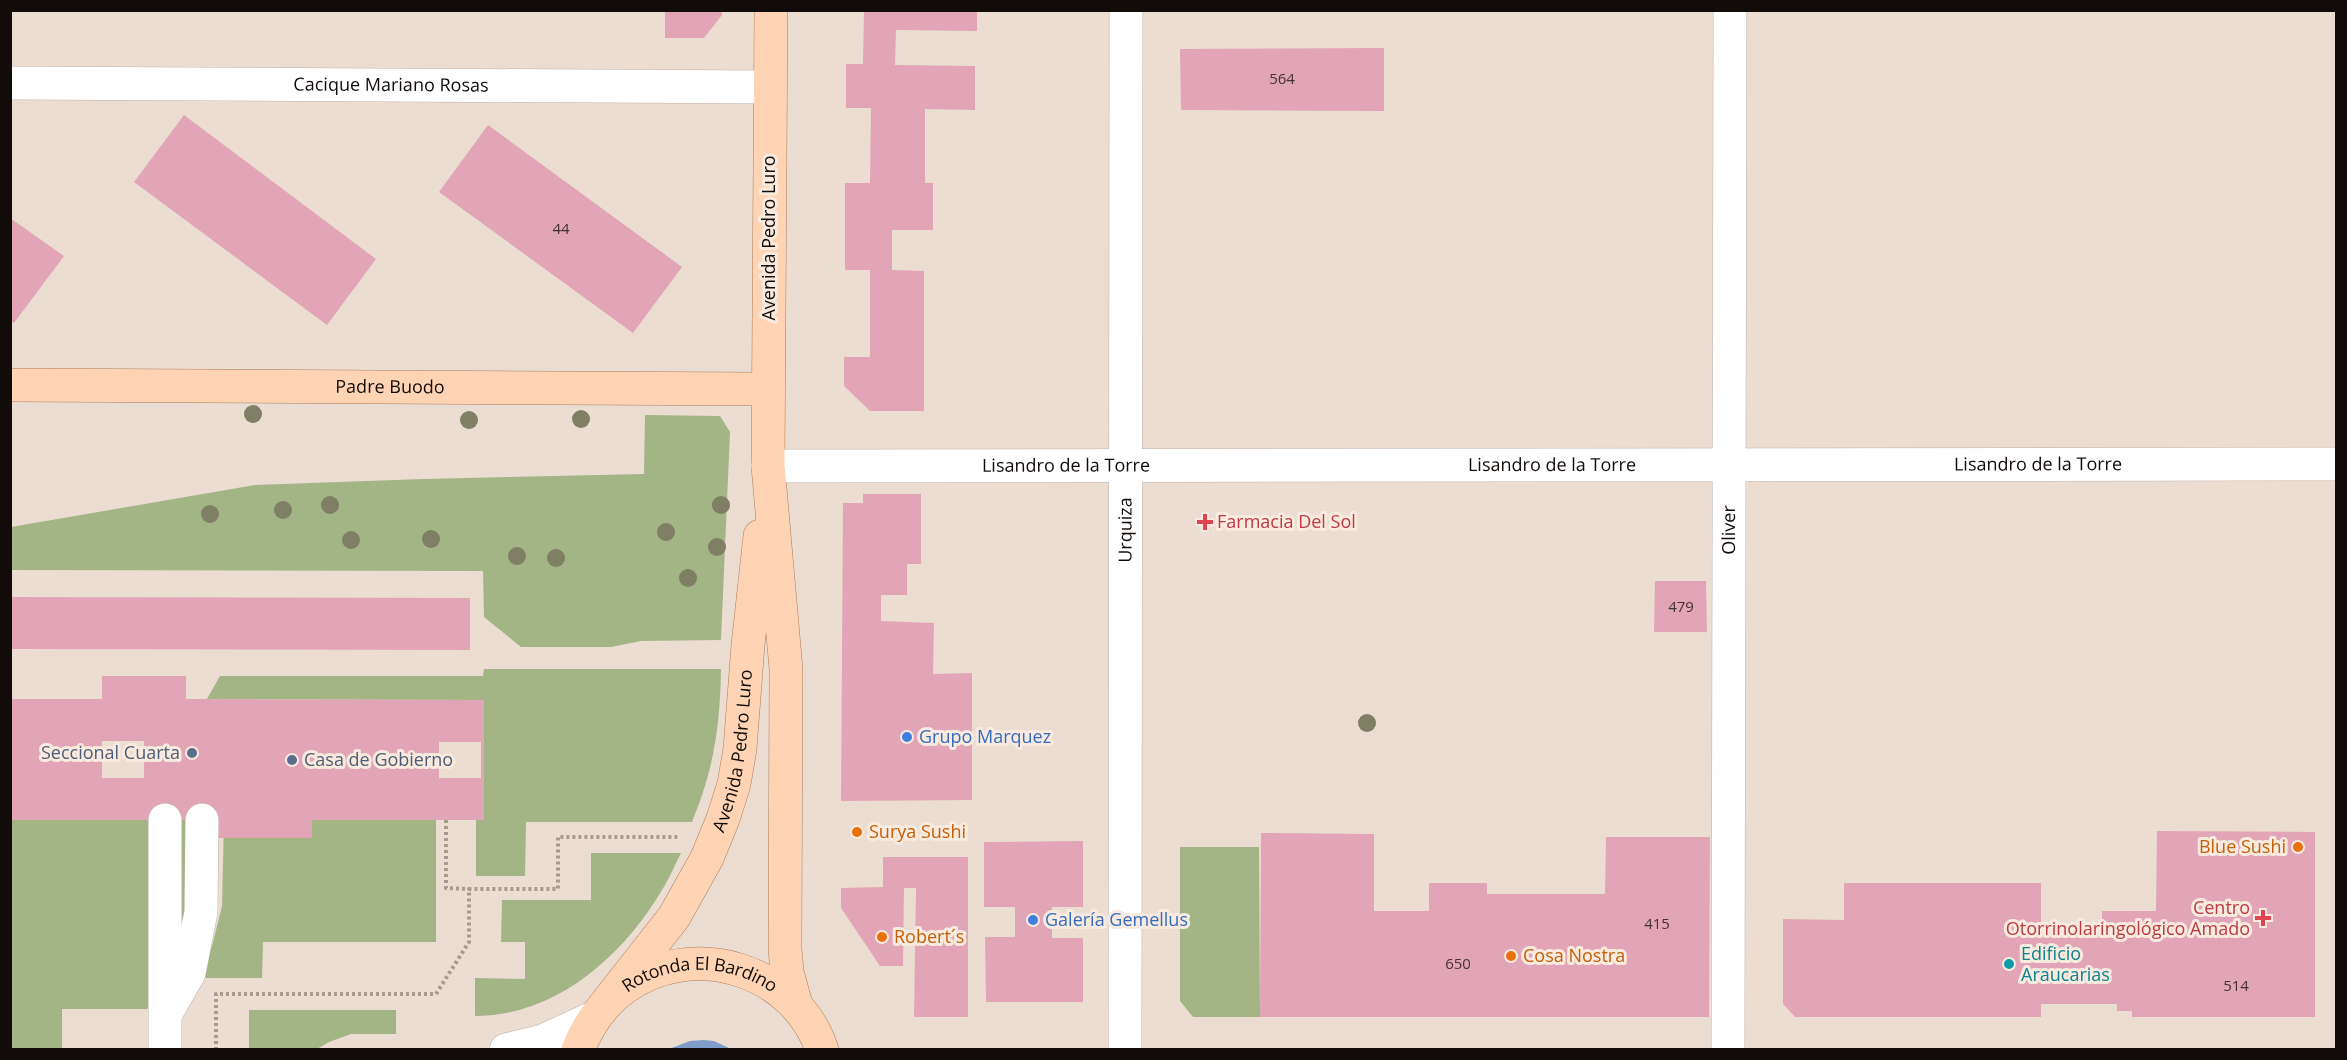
<svg xmlns="http://www.w3.org/2000/svg" width="2347" height="1060" font-family="'Open Sans',sans-serif">
<style>
.green{fill:#a3b584}
.water{fill:#7f9cca}
.building{fill:#e1a5b7;fill-rule:evenodd}
.lines{fill:none;stroke-linecap:round;stroke-linejoin:round}
.minor-casing{stroke:#bfb0a6;stroke-width:34}
.major-casing{stroke:#ac7c58;stroke-width:34}
.path{stroke:#a69a91;stroke-width:4;stroke-dasharray:3 3;stroke-linecap:butt}
.minor{stroke:#fff;stroke-width:33}
.major{stroke:#ffd4b4;stroke-width:33}
.tree{fill:#7f7f63}
.health-dot{fill:#e0444e;stroke:#f9eadf;stroke-width:2}
.shop-dot{fill:#3f7fe0;stroke:#f9eadf;stroke-width:2}
.service-dot{fill:#5c6f8a;stroke:#f9eadf;stroke-width:2}
.food-dot{fill:#e8710a;stroke:#f9eadf;stroke-width:2}
.culture-dot{fill:#0f9aa8;stroke:#f9eadf;stroke-width:2}
.labels{text-anchor:middle;stroke-width:6;stroke-linejoin:round;paint-order:stroke}
.number-label{font-size:15px;fill:#453234}
.street-label{font-size:18px;fill:#110c09;stroke:#f9eadf}
.health-label{font-size:18px;fill:#be3a42;stroke:#f9eadf;text-anchor:start}
.shop-label{font-size:18px;fill:#366cbe;stroke:#f9eadf;text-anchor:start}
.service-label{font-size:18px;fill:#4e5e75;stroke:#f9eadf;text-anchor:end}
.food-label{font-size:18px;fill:#c56008;stroke:#f9eadf;text-anchor:start}
.culture-label{font-size:18px;fill:#0d838f;stroke:#f9eadf;text-anchor:start}
</style>
<rect width="100%" height="100%" fill="#ecddd2"/>
<path class="green" d="M645,415l75,1 10,16 -9,208 -80,1 -30,6h-90l-37,-30 -1,-46 -472,-1v-43l244,-42 168,-6 221,-5z
M484,669h237c-1,58 -7,99 -29,153h-166l-1,54h-49v-56h8l-1,-120 -276,-1 13,-23h263z
M11,820h175l1,86 -14,72 -26,31h-85v40l-51,1z
M224,820h212v122h-173l-1,36h-63l13,-32 10,-40z
M1180,847h79l1,170h-67l-13,-16z
M591,853h90c-6,12 -12,26 -19,37 -39,66 -106,126 -187,126v-38l50,1v-37h-24l1,-42h89z
M249,1010h147v24h-45l-22,8 -12,7h-68z"/>
<path class="water" d="M703,1040l11,1 17,8h-62l21,-8z"/>
<path class="building" d="M665,10h57v5l-18,23h-39z
M864,10h113v21l-81,-1 -1,35 80,1v44l-50,-1v74h8v47h-41v40l32,1v140h-54l-26,-25v-29h26v-87h-25v-87h25l1,-75h-25v-44h17z
M1384,48v63l-203,-1 -1,-61z
M184,115l192,144 -49,66 -193,-143z
M488,125l194,142 -49,66 -194,-141z
M10,218l54,38 -50,67 -4,-3z
M863,494h58v70h-14v31h-26v26l53,2 -1,51 39,-1v127l-131,1 2,-298h20z
M1655,581h51l1,51h-53z
M10,597l460,1v52l-460,-1z
M102,676h84v23l298,1v120h-172v18h-126v-18h-176v-121h92zM102,741h42v37h-42zM439,742h42v36h-42z
M2157,831l158,1v185h-183v-6h-15v-7h-76v13h-246l-12,-13v-85l61,1v-37h197v42h61v-14h54z
M1261,833l113,1v77h55v-28h58v11h118l1,-57h104l-1,180h-449z
M1083,841v66h-31v31h31v64h-97l-1,-65h30v-30h-31v-65z
M883,857h85v160h-54l2,-129h-12l-1,78h-23l-39,-58v-20l42,-1z"/>
<g class="lines">
<defs>
<g id="minor">
<path id="s1" d="M10,83l760,4"/>
<path id="s2" d="M768,466l1568,-2"/>
<path d="M166,1013l23,-40 12,-61 1,-92"/>
<path d="M165,1050v-230"/>
<path d="M506,1050l37,-9 52,-24"/>
<path id="s3" d="M1125,1050l1,-1040"/>
<path id="s4" d="M1728,1050l2,-1040"/>
</g>
<g id="major">
<path d="M771,10l-3,456 18,203 -1,280 2,23 9,33"/>
<path id="s5" d="M10,385l758,4"/>
<path id="s6" d="M608,1001l66,-84 33,-59 16,-39 11,-35 6,-35 8,-104 12,-109"/>
<path id="s7" d="M578,1050c10,-25 25,-47 46,-62 69,-50 171,-19 198,62"/>
</g>
</defs>
<use href="#minor" class="minor-casing"/>
<use href="#major" class="major-casing"/>
<path class="path" d="M446,820v68l23,1
M216,1050v-56h220l33,-52v-53h89v-52h122"/>
<use href="#minor" class="minor"/>
<use href="#major" class="major"/>
</g>
<g class="tree">
<circle cx="253" cy="414" r="9"/>
<circle cx="581" cy="419" r="9"/>
<circle cx="469" cy="420" r="9"/>
<circle cx="330" cy="505" r="9"/>
<circle cx="721" cy="505" r="9"/>
<circle cx="283" cy="510" r="9"/>
<circle cx="210" cy="514" r="9"/>
<circle cx="666" cy="532" r="9"/>
<circle cx="431" cy="539" r="9"/>
<circle cx="351" cy="540" r="9"/>
<circle cx="717" cy="547" r="9"/>
<circle cx="517" cy="556" r="9"/>
<circle cx="556" cy="558" r="9"/>
<circle cx="688" cy="578" r="9"/>
<circle cx="1367" cy="723" r="9"/>
</g>
<g class="health-dot">
<path d="M1202 513h6v6h6v6h-6v6h-6v-6h-6v-6h6z"/>
<path d="M2260 909h6v6h6v6h-6v6h-6v-6h-6v-6h6z"/>
</g>
<g class="shop-dot">
<circle cx="907" cy="737" r="6"/>
<circle cx="1033" cy="920" r="6"/>
</g>
<g class="service-dot">
<circle cx="192" cy="753" r="6"/>
<circle cx="292" cy="760" r="6"/>
</g>
<g class="food-dot">
<circle cx="857" cy="832" r="6"/>
<circle cx="2298" cy="847" r="6"/>
<circle cx="882" cy="937" r="6"/>
<circle cx="1511" cy="956" r="6"/>
</g>
<circle class="culture-dot" cx="2009" cy="964" r="6"/>
<g class="labels">
<g class="number-label">
<text x="1282" y="84">564</text>
<text x="561" y="234">44</text>
<text x="1681" y="612">479</text>
<text x="1657" y="929">415</text>
<text x="1458" y="969">650</text>
<text x="2236" y="991">514</text>
</g>
<g class="street-label">
<text dy="6" stroke="none"><textPath href="#s1" startOffset="381">Cacique Mariano Rosas</textPath></text>
<text transform="translate(769 238) rotate(-90)" y="6">Avenida Pedro Luro</text>
<text dy="6" stroke="none"><textPath href="#s5" startOffset="380">Padre Buodo</textPath></text>
<text dy="6" stroke="none"><textPath href="#s2" startOffset="298">Lisandro de la Torre</textPath></text>
<text dy="6" stroke="none"><textPath href="#s2" startOffset="784">Lisandro de la Torre</textPath></text>
<text dy="6" stroke="none"><textPath href="#s2" startOffset="1270">Lisandro de la Torre</textPath></text>
<text dy="6" stroke="none"><textPath href="#s3" startOffset="520">Urquiza</textPath></text>
<text dy="6" stroke="none"><textPath href="#s4" startOffset="520">Oliver</textPath></text>
<text dy="6" stroke="none"><textPath href="#s6" startOffset="286">Avenida Pedro Luro</textPath></text>
<text dy="6" stroke="none"><textPath href="#s7" startOffset="159">Rotonda El Bardino</textPath></text>
</g>
<g class="health-label">
<text x="1217" y="528">Farmacia Del Sol</text>
<text x="2250" y="914" text-anchor="end">Centro<tspan x="2250" dy="21">Otorrinolaringológico Amado</tspan></text>
</g>
<g class="shop-label">
<text x="919" y="743">Grupo Marquez</text>
<text x="1045" y="926">Galería Gemellus</text>
</g>
<g class="service-label">
<text x="180" y="759">Seccional Cuarta</text>
<text x="304" y="766" text-anchor="start">Casa de Gobierno</text>
</g>
<g class="food-label">
<text x="869" y="838">Surya Sushi</text>
<text x="2286" y="853" text-anchor="end">Blue Sushi</text>
<text x="894" y="943">Robert´s</text>
<text x="1523" y="962">Cosa Nostra</text>
</g>
<g class="culture-label">
<text x="2021" y="960">Edificio<tspan x="2021" dy="21">Araucarias</tspan></text>
</g>
</g>
<rect width="2347" height="1060" fill="none" stroke="#110c09" stroke-width="24"/>
</svg>
